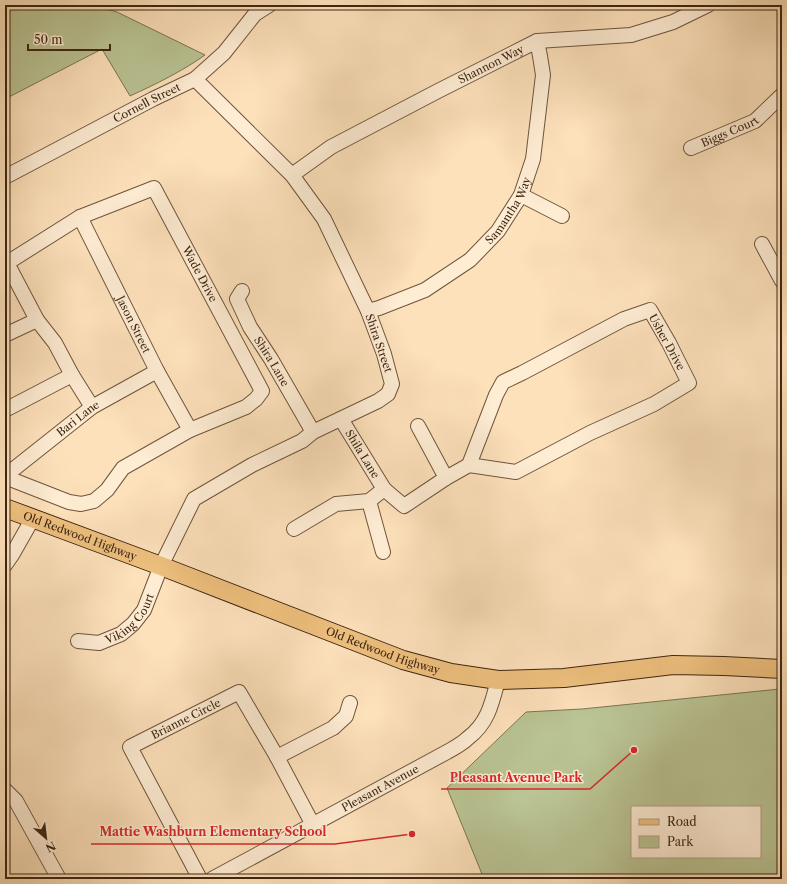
<svg xmlns="http://www.w3.org/2000/svg" width="787" height="884" font-family="'Libre Caslon Text',serif">
<style>
.green{fill:#bac494;stroke:#7c7553;fill-rule:evenodd}
.lines{fill:none;stroke-linecap:round;stroke-linejoin:round}
.minor-casing{stroke:#6e553c;stroke-width:16}
.major-casing{stroke:#3e2612;stroke-width:20}
.minor{stroke:#feecd3;stroke-width:14}
.major{stroke:#eec07e;stroke-width:18}
.labels{text-anchor:middle;stroke-width:3;stroke-linejoin:round;paint-order:stroke}
.street-label{font-size:11px;fill:#3e2612;stroke:#feecd3}
.leader{fill:none;stroke:#d62828;stroke-width:1.5}
.callout-dot{fill:#d62828;stroke:#feecd3;stroke-width:1.5}
.callout-label{font-size:12px;text-anchor:middle;font-weight:bold;fill:#d62828;stroke:#feecd3;stroke-width:3;stroke-linejoin:round;paint-order:stroke}
</style>
<rect width="100%" height="100%" fill="#fde1bb"/>
<filter id="stains"><feTurbulence type="fractalNoise" baseFrequency=".005" numOctaves="4"/><feColorMatrix values="0 0 0 0 .2 0 0 0 0 .09 0 0 0 0 .02 0 0 0 .5 -.17"/></filter>
<radialGradient id="worn" r=".72"><stop offset=".6" stop-color="#630" stop-opacity="0"/><stop offset="1" stop-color="#630" stop-opacity=".3"/></radialGradient>
<path class="green" d="M5,5h87l25,7 88,43c-24,17 -49,29 -75,41l-28,-47 -97,50z
M780,689l2,2v188h-298l-37,-91 79,-76 56,-3zM632,807h128v50h-128z"/>
<g class="lines">
<defs>
<g id="minor">
<path id="s1" d="M691,148l64,-27 27,-26"/>
<path id="s2" d="M292,175l39,-28 107,-56 99,-50 94,-6 42,-13 35,-17"/>
<path id="s3" d="M5,177l148,-78 42,-20 29,-26 31,-39 14,-9"/>
<path d="M521,195l41,21"/>
<path id="s4" d="M80,217l77,154 33,59"/>
<path d="M762,244l20,37"/>
<path id="s5" d="M242,291l-5,8 13,28 21,32 42,73"/>
<path d="M650,310l19,33 20,40 -35,21 -64,29 -74,39 -47,-7 27,-70 7,-13 19,-9 102,-54z"/>
<path id="s6" d="M368,311l11,-3 46,-18 45,-30 28,-29 23,-36 12,-36 10,-84 -3,-19 -3,-15"/>
<path d="M5,335l32,-15"/>
<path d="M5,410l67,-35"/>
<path id="s7" d="M341,419l43,70"/>
<path d="M418,426l28,52"/>
<path id="s8" d="M5,476l87,-69 65,-36"/>
<path d="M5,477l64,25 12,2 13,-3 13,-11 16,-22 67,-38 56,-23 10,-8 6,-8 -108,-203 -74,29 -73,46 30,57 18,23 17,32 20,32"/>
<path d="M369,501l14,51"/>
<path d="M294,529l42,-25 33,-3 15,-12 20,17 42,-28 23,-13"/>
<path d="M5,565l7,-10 21,-37"/>
<path id="s9" d="M78,641l21,2 22,-9 12,-10 11,-14 17,-44 33,-67 58,-34 50,-24 11,-9 65,-31 10,-7 4,-10 -8,-30 -16,-43 -44,-92 -32,-44 -97,-96"/>
<path d="M277,757l56,-29 13,-12 4,-13"/>
<path d="M5,790l11,11 43,78"/>
<path id="s10" d="M200,879l-70,-132 109,-55 38,65 36,68"/>
<path id="s11" d="M212,879l235,-127c7,-4 15,-8 21,-14 20,-15 24,-35 30,-58"/>
</g>
<g id="major">
<path id="s12" d="M5,508l156,58 242,94 48,13 47,7 66,-2 109,-13 51,1 58,3"/>
</g>
</defs>
<use href="#minor" class="minor-casing"/>
<use href="#major" class="major-casing"/>
<use href="#minor" class="minor"/>
<use href="#major" class="major"/>
</g>
<g class="labels">
<g class="street-label">
<text dy="4" stroke="none"><textPath href="#s2" startOffset="228">Shannon Way</textPath></text>
<text dy="4" stroke="none"><textPath href="#s3" startOffset="160">Cornell Street</textPath></text>
<text dy="4" stroke="none"><textPath href="#s1" startOffset="42">Biggs Court</textPath></text>
<text dy="4" stroke="none"><textPath href="#s6" startOffset="178">Samantha Way</textPath></text>
<text transform="translate(200 274) rotate(62)" y="4">Wade Drive</text>
<text dy="4" stroke="none"><textPath href="#s4" startOffset="120">Jason Street</textPath></text>
<text transform="translate(667 342) rotate(61)" y="4">Usher Drive</text>
<text transform="translate(379 343) rotate(71)" y="4">Shira Street</text>
<text dy="4" stroke="none"><textPath href="#s5" startOffset="81">Shira Lane</textPath></text>
<text dy="4" stroke="none"><textPath href="#s8" startOffset="93">Bari Lane</textPath></text>
<text dy="4" stroke="none"><textPath href="#s7" startOffset="41">Shila Lane</textPath></text>
<text dy="4" stroke="none"><textPath href="#s12" startOffset="80">Old Redwood Highway</textPath></text>
<text dy="4" stroke="none"><textPath href="#s9" startOffset="62">Viking Court</textPath></text>
<text dy="4" stroke="none"><textPath href="#s12" startOffset="404">Old Redwood Highway</textPath></text>
<text dy="4" stroke="none"><textPath href="#s10" startOffset="212">Brianne Circle</textPath></text>
<text dy="4" stroke="none"><textPath href="#s11" startOffset="191">Pleasant Avenue</textPath></text>
</g>
</g>
<path class="leader" d="M634 750L590 789H441M412 834L335 844H91"/>
<g class="callout-dot">
<circle cx="634" cy="750" r="4"/>
<circle cx="412" cy="834" r="4"/>
</g>
<g class="callout-label">
<text x="516" y="782">Pleasant Avenue Park</text>
<text x="213" y="836">Mattie Washburn Elementary School</text>
</g>
<rect width="787" height="884" fill="none" stroke="#fde1bb" stroke-width="20"/>
<rect x="6" y="6" width="775" height="872" fill="none" stroke="#3e2612" stroke-width="2"/>
<rect x="10" y="10" width="767" height="864" fill="none" stroke="#3e2612"/>
<rect x="631" y="806" width="130" height="52" fill="#feecd3" stroke="#b19d86"/>
<rect x="639" y="819" width="20" height="6" fill="#eec07e" stroke="#b19d86"/>
<text x="667" y="826" font-size="12" fill="#3e2612">Road</text>
<rect x="639" y="836" width="20" height="12" fill="#bac494" stroke="#b19d86"/>
<text x="667" y="846" font-size="12" fill="#3e2612">Park</text>
<g transform="translate(46 838) rotate(152)" stroke="#feecd3" stroke-width="3" paint-order="stroke">
<path d="M0-3L7 15L0 10L-7 15Z" fill="#3e2612"/>
<text y="-6" font-size="11" font-weight="bold" text-anchor="middle" fill="#3e2612">N</text>
</g>
<path d="M28 44v6h82v-6" fill="none" stroke="#3e2612" stroke-width="2"/>
<text x="34" y="44" font-size="12" fill="#3e2612" stroke="#feecd3" stroke-width="3" paint-order="stroke">50 m</text>
<rect width="100%" height="100%" filter="url(#stains)"/>
<rect width="100%" height="100%" fill="url(#worn)"/>
</svg>
